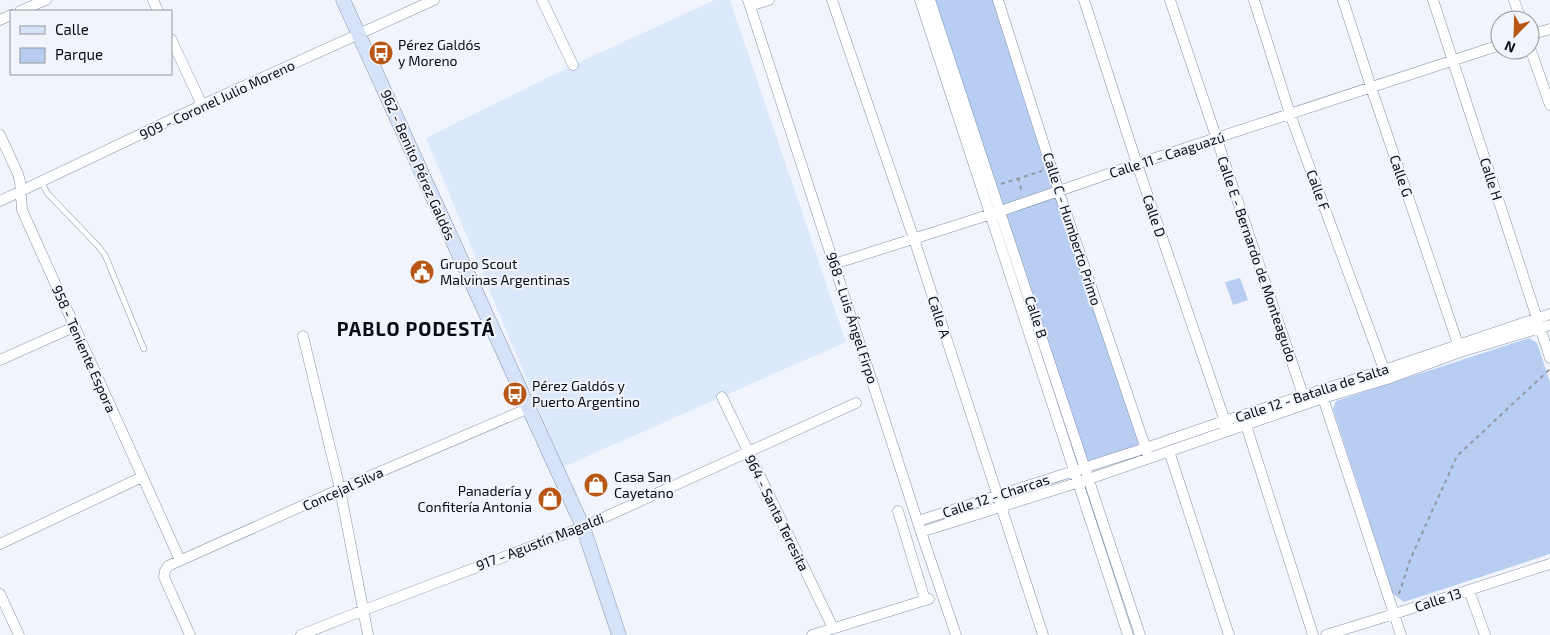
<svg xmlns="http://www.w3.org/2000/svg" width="1550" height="635" font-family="'Exo 2',sans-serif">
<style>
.built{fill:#dce9fd}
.green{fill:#b7cdf1}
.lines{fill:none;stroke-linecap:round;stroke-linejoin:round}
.service-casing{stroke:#8292ab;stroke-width:6}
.minor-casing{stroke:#8292ab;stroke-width:11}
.secondary-casing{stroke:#8292ab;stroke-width:15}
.path{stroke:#9599a0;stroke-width:2;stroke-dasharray:4 4;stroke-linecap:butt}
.service{stroke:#fff;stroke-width:5}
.minor{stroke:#fff;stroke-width:10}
.secondary{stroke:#d6e2f7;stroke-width:14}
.labels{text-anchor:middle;stroke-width:4;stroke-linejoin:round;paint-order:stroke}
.poi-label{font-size:14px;fill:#070d15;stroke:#f1f4fa;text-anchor:start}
.street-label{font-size:14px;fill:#070d15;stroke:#f1f4fa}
.district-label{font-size:19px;font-weight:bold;letter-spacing:1px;fill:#070d15;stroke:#f1f4fa}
</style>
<rect width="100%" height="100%" fill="#f1f4fa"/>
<path class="built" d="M715,0h15l116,342 -283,125 -137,-329 147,-73z"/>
<path class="green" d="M930,0h68l148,448 -61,19z
M1240,278l8,22 -15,5 -8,-23z
M1529,338l8,5 13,39v172l-146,48 -11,-8 -60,-185 3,-8z"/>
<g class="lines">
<defs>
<path id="service" d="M41,182l7,12 50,52 7,9 39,94"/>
<path id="minor" d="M153,0l5,11
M542,0l31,65
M748,0l173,532 35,103
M832,0l82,239 129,396
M920,0l208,635
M930,0l210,635
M998,0l61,192 89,263
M1084,0l53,164 90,263
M1170,0l135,401
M1254,0l36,114 96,261
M1343,0l28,87 89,263
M1433,0l117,358
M1514,0l7,20
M750,6l19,-6
M20,11l26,-11
M0,20l11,-5
M1530,35l20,-6
M171,39l31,66
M1530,48l20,57
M0,135l18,39 2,7 2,29 158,350
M0,201l202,-96 232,-105
M834,264l167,-53 136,-47 363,-119
M303,336l37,153 28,146
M0,360l74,-33
M722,397l111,231
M1323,398l78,237
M1246,425l67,210
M1169,451l60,184
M898,511l27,89
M918,521l228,-73 78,-27 160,-51 166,-56
M921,532l168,-53 234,-81 64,-19 73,-27 90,-27
M0,544l142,-67
M1469,590l16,45
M0,594l19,41
M190,635l-26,-58 1,-6 3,-5 172,-77 189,-81
M301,635l63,-25 219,-83 273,-124
M812,635l117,-36
M1326,635l68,-21 156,-50"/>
<path id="secondary" d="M343,0l240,527 36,108"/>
</defs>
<use href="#service" class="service-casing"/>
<use href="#minor" class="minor-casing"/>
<use href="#secondary" class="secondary-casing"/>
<path class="path" d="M1018,178l4,14
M1001,184l41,-13
M1399,594l11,-34 47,-104 93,-87"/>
<use href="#service" class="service"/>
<use href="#minor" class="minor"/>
<use href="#secondary" class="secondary"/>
</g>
<defs>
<symbol id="bus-disc" viewBox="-11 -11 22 22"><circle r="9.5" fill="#b85715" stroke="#f1f4fa"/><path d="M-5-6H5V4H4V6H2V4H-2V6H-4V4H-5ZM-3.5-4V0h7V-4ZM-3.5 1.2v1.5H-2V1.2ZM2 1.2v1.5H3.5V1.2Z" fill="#fff"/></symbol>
<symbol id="civic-disc" viewBox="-11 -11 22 22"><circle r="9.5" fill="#b85715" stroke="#f1f4fa"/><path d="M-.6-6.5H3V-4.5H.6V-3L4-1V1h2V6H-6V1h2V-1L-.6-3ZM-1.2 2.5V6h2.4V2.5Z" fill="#fff"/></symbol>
<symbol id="shop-disc" viewBox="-11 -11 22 22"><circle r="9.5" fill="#b85715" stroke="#f1f4fa"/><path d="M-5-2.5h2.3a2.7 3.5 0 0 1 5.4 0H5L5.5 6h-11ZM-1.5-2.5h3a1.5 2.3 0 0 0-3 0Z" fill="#fff"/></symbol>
</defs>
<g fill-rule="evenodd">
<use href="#bus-disc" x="367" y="39" width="28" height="28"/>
<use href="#civic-disc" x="408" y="258" width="28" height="28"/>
<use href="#bus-disc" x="501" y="380" width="28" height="28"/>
<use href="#shop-disc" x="582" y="471" width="28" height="28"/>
<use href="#shop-disc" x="536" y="485" width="28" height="28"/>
</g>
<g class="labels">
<g class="poi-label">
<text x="398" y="50">Pérez Galdós<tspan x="398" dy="16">y Moreno</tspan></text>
<text x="440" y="269">Grupo Scout<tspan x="440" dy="16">Malvinas Argentinas</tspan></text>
<text x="532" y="391">Pérez Galdós y<tspan x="532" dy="16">Puerto Argentino</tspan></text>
<text x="614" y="482">Casa San<tspan x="614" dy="16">Cayetano</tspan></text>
<text x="532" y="496" text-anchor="end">Panadería y<tspan x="532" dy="16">Confitería Antonia</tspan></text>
</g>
<g class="street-label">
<text transform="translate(217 100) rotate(-25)" y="5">909 - Coronel Julio Moreno</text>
<text transform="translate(1167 155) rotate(-18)" y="5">Calle 11 - Caaguazú</text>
<text transform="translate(418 165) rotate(66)" y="5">962 - Benito Pérez Galdós</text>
<text transform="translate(1401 176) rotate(71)" y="5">Calle G</text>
<text transform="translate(1491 179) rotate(72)" y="5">Calle H</text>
<text transform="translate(1318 190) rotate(70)" y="5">Calle F</text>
<text transform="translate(1154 216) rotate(71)" y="5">Calle D</text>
<text transform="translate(1072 229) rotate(72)" y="5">Calle C - Humberto Primo</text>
<text transform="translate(1257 259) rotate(71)" y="5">Calle E - Bernardo de Monteagudo</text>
<text transform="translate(939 317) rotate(72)" y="5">Calle A</text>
<text transform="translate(1036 317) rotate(72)" y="5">Calle B</text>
<text transform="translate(852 318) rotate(72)" y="5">968 - Luis Ángel Firpo</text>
<text transform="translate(84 349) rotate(66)" y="5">958 - Teniente Espora</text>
<text transform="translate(1312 393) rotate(-18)" y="5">Calle 12 - Batalla de Salta</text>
<text transform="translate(343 489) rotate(-24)" y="5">Concejal Silva</text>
<text transform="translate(996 496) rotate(-18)" y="5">Calle 12 - Charcas</text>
<text transform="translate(777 513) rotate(64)" y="5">964 - Santa Teresita</text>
<text transform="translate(540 542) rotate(-21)" y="5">917 - Agustín Magaldi</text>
<text transform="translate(1438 600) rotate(-18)" y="5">Calle 13</text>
</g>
<g class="district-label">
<text x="416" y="336">PABLO PODESTÁ</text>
</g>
</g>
<rect x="10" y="10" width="162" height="65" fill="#f1f4fa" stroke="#93989e"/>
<rect x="20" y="26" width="25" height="8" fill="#d6e2f7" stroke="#93989e"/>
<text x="55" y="35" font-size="15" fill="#070d15">Calle</text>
<rect x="20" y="48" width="25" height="15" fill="#b7cdf1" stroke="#93989e"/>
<text x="55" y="60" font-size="15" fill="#070d15">Parque</text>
<g transform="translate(1515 35) rotate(203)"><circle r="24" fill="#f1f4fa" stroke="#93989e"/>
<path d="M0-4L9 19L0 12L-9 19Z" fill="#b85715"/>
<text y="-8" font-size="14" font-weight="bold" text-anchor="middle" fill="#070d15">N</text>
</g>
</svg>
